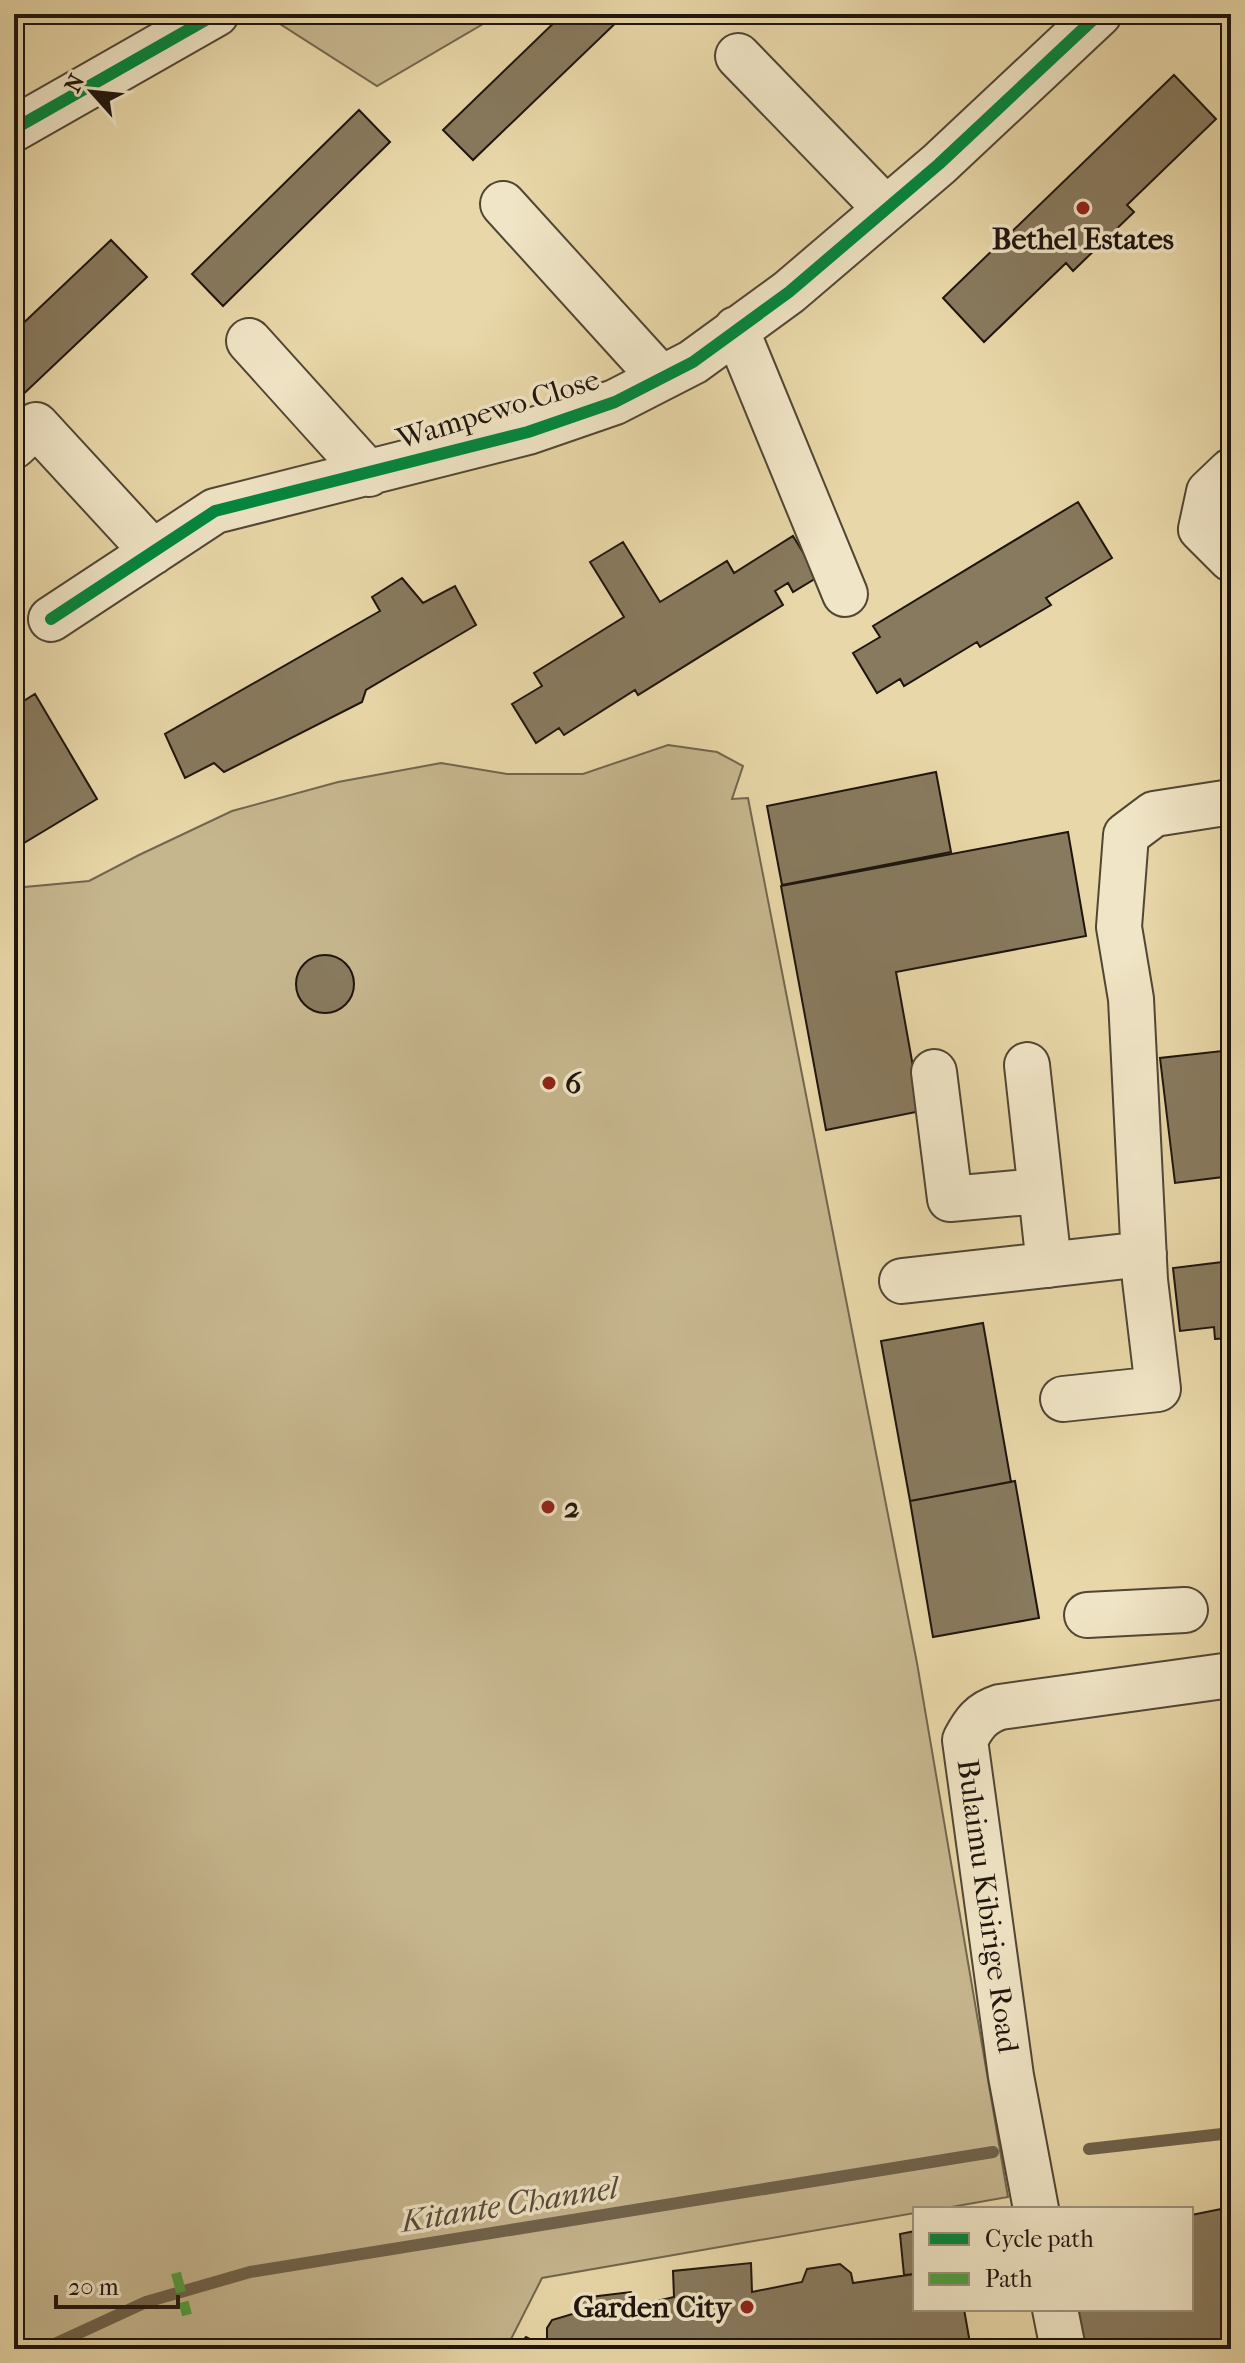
<svg xmlns="http://www.w3.org/2000/svg" width="1245" height="2363" font-family="'IM FELL French Canon',serif">
<style>
.green{fill:#c6b68e;stroke:#72664e;stroke-width:2}
.lines{fill:none;stroke-linecap:round;stroke-linejoin:round}
.stream{stroke:#6f624b;stroke-width:12}
.building{fill:#887a5e;stroke:#1f150e;stroke-width:2}
.minor-casing{stroke:#514634;stroke-width:48}
.minor{stroke:#f0e5c6;stroke-width:44}
.quiet{stroke:#4fa03e;stroke-width:10;stroke-dasharray:20 10;stroke-linecap:butt}
.cycleway-casing{stroke:#f0e5c6;stroke-width:17}
.cycleway{stroke:#00873e;stroke-width:12}
.poi-dot{fill:#8f2418;stroke:#f0e5c6;stroke-width:3}
.labels{text-anchor:middle;stroke-width:7;stroke-linejoin:round;paint-order:stroke}
.poi-label{font-size:30px;font-weight:bold;fill:#1f150e;stroke:#f0e5c6;text-anchor:start}
.street-label{font-size:30px;fill:#1f150e;stroke:#f0e5c6}
.water-label{font-size:32px;font-style:italic;fill:#544837;stroke:#f0e5c6}
</style>
<rect width="100%" height="100%" fill="#e8d7a8"/>
<filter id="stains"><feTurbulence type="fractalNoise" baseFrequency=".0025" numOctaves="4"/><feColorMatrix values="0 0 0 0 .2 0 0 0 0 .09 0 0 0 0 .02 0 0 0 .5 -.17"/></filter>
<radialGradient id="worn" r=".72"><stop offset=".6" stop-color="#630" stop-opacity="0"/><stop offset="1" stop-color="#630" stop-opacity=".3"/></radialGradient>
<path class="green" d="M292,14h208l-123,72 -100,-64z
M668,745l49,7 26,14 -11,33 16,-1 169,865 91,534 -68,12h-25v4l-373,65 -36,71h-492v-1461l75,-7 50,-26 93,-44 106,-29 103,-19 66,11h76z"/>
<g class="lines">
<path class="stream" d="M1089,2149l142,-16
M44,2349l102,-47 104,-30 743,-120"/>
</g>
<path class="building" d="M563,14h62l-152,146 -30,-30z
M1174,75l42,44 -89,86 7,7 -61,59 -7,-8 -82,79 -41,-44z
M359,110l31,32 -167,164 -31,-32z
M111,240l36,37 -133,126v-71z
M1078,502l34,56 -66,40 5,7 -71,42 -3,-5 -73,44 -4,-7 -23,14 -24,-40 27,-16 -7,-11z
M793,536l25,41 -25,15 -5,-9 -13,8 8,14 -145,90 -3,-5 -71,45 -5,-7 -23,15 -24,-39 30,-18 -8,-13 90,-56 -34,-55 33,-20 37,60 67,-41 7,12z
M402,578l21,25 32,-17 21,39 -110,65 -4,12 -138,70 -10,-9 -29,15 -20,-44 215,-123 -8,-14z
M35,694l62,105 -83,50v-142z
M936,772l15,80 -169,33 -15,-79z
M1068,832l18,104 -190,36 25,139 -95,19 -45,-244z
M296 984a29 29 0 1 1 58 0a29 29 0 1 1-58 0Z
M1231,1050v126l-56,7 -15,-125z
M1231,1261v77l-16,1 -1,-12 -34,4 -7,-63z
M983,1323l28,159 -101,19 -29,-160z
M1015,1481l24,137 -106,19 -23,-136z
M1231,2207v142h-154l-7,-40h121v-94z
M915,2231v43l-11,1 -4,-41z
M751,2263l1,29 50,-10 5,-13 33,-5 11,9 2,10 62,-9v35h49l7,40h-455l10,-12 21,11v-20l5,-8 24,-7 6,-15 49,-6 8,13 35,-8 -1,-26z"/>
<g class="lines">
<defs>
<path id="minor" d="M738,56l148,153
M14,129l202,-115
M503,204l158,174
M736,329l109,265
M249,341l120,133
M14,446l22,-21 117,127
M1231,471l-22,21 -8,37 30,30
M51,619l164,-108 313,-79 87,-30 78,-40 96,-70 150,-128 160,-150
M1027,1065l22,200
M934,1072l16,127 90,-8
M902,1281l242,-27
M1063,1399l95,-10 -13,-109 -14,-281 -12,-72 7,-92 28,-21 77,-12
M1087,1615l98,-5
M1036,2209l-25,-133 -46,-336c9,-17 16,-27 35,-33l231,-32
M1055,2309l8,40"/>
</defs>
<use href="#minor" class="minor-casing"/>
<use href="#minor" class="minor"/>
<path class="quiet" d="M176,2273l11,42"/>
<defs>
<path id="cycleway" d="M14,129l202,-115
M51,619l164,-108 313,-79 87,-30 78,-40 96,-70 150,-128 160,-150"/>
</defs>
<use href="#cycleway" class="cycleway-casing"/>
<use href="#cycleway" class="cycleway"/>
</g>
<g class="poi-dot">
<circle cx="1083" cy="208" r="8"/>
<circle cx="549" cy="1083" r="8"/>
<circle cx="548" cy="1507" r="8"/>
<circle cx="747" cy="2307" r="8"/>
</g>
<g class="labels">
<g class="poi-label">
<text x="1083" y="249" text-anchor="middle">Bethel Estates</text>
<text x="565" y="1093">6</text>
<text x="564" y="1517">2</text>
<text x="731" y="2317" text-anchor="end">Garden City</text>
</g>
<g class="street-label">
<text transform="translate(498 409) rotate(-17)" y="10">Wampewo Close</text>
<text transform="translate(988 1906) rotate(82)" y="10">Bulaimu Kibirige Road</text>
</g>
<g class="water-label">
<text transform="translate(509 2204) rotate(-9)" y="11">Kitante Channel</text>
</g>
</g>
<rect width="1245" height="2363" fill="none" stroke="#e8d7a8" stroke-width="48"/>
<rect x="16" y="16" width="1213" height="2331" fill="none" stroke="#1f150e" stroke-width="4"/>
<rect x="24" y="24" width="1197" height="2315" fill="none" stroke="#1f150e" stroke-width="2"/>
<rect x="913" y="2207" width="280" height="104" fill="#f0e5c6" stroke="#9c927c" stroke-width="2"/>
<rect x="929" y="2233" width="40" height="12" fill="#00873e" stroke="#9c927c" stroke-width="2"/>
<text x="985" y="2247" font-size="24" fill="#1f150e">Cycle path</text>
<rect x="929" y="2273" width="40" height="12" fill="#4fa03e" stroke="#9c927c" stroke-width="2"/>
<text x="985" y="2287" font-size="24" fill="#1f150e">Path</text>
<g transform="translate(92 92) rotate(297)" stroke="#f0e5c6" stroke-width="6" paint-order="stroke">
<path d="M0-6L14 30L0 20L-14 30Z" fill="#1f150e"/>
<text y="-12" font-size="22" font-weight="bold" text-anchor="middle" fill="#1f150e">N</text>
</g>
<path d="M56 2295v12h122v-12" fill="none" stroke="#1f150e" stroke-width="4"/>
<text x="68" y="2295" font-size="24" fill="#1f150e" stroke="#f0e5c6" stroke-width="6" paint-order="stroke">20 m</text>
<rect width="100%" height="100%" filter="url(#stains)"/>
<rect width="100%" height="100%" fill="url(#worn)"/>
</svg>
